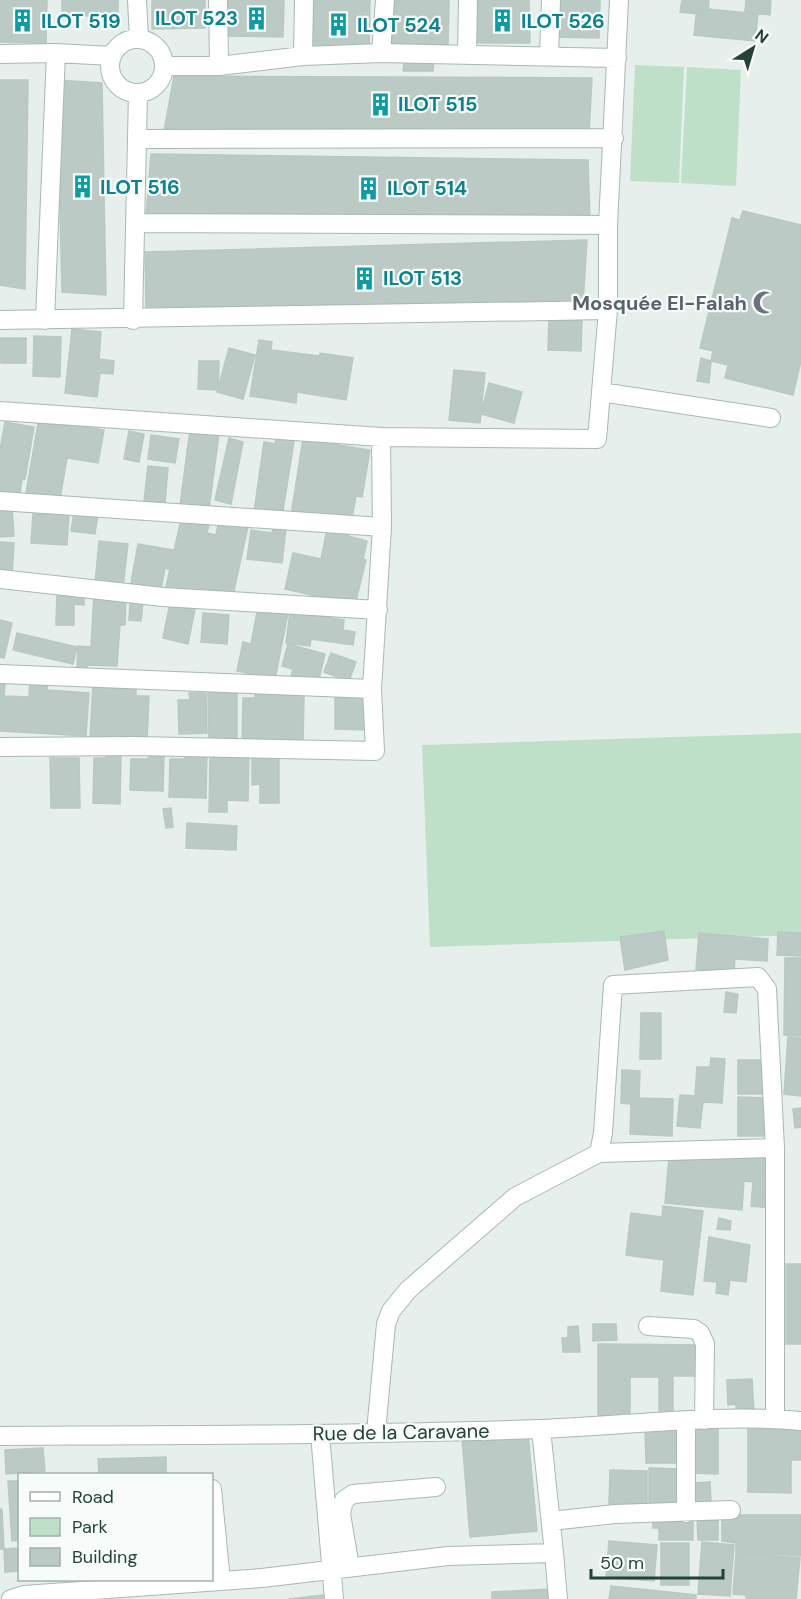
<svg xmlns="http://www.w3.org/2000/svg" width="801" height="1599" font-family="'DM Sans',sans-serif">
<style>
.green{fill:#bfe0c8}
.building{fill:#bbcac4;stroke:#b8c9c2;stroke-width:1.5}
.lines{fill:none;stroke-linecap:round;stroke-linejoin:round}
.minor-casing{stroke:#a8b8b2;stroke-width:20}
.minor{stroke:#fff;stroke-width:18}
.labels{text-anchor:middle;stroke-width:4.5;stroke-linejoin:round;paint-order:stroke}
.culture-label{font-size:20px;font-weight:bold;fill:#0d838f;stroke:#f7fbf9;text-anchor:start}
.worship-label{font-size:20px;font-weight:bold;fill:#5b616d;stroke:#f7fbf9;text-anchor:end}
.street-label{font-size:20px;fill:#24423a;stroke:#f7fbf9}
</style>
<rect width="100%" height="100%" fill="#e6efeb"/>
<path class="green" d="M635,65l49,2 -5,116 -49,-2z
M687,67l54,3 -5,116 -55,-3z
M801,733v202l-371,12 -8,-202z"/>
<path class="building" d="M0,0h47l-1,43 -46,-1z
M62,0h56v16h-56z
M152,0h53v28l-53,1z
M228,0h56l-1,37 -55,-1z
M309,0h61l-1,52 -61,-1z
M392,0h57l-1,49 -57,-2z
M475,0h54l1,43h-54z
M557,0h43l-1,38 -43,-1z
M682,0h27l-1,15 -28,-3z
M746,0h25l-1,15 -25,-3z
M697,8l61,6 -3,27 -61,-6z
M405,56l29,5 -1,10h-30z
M174,76l418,2 -3,55 -425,-2z
M0,80h28l-3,209 -25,-4z
M57,80l45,3 4,212 -44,-3z
M151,154l437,6 2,62 -444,-5z
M743,211l58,14v136l-8,34 -68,-17 3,-13 -17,-4 2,-10 -13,-3 32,-130 8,2z
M587,240l-4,64 -437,3 -1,-55z
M549,319l33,1 -1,31 -33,-1z
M72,329l29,3 -2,27 15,2 -1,13 -13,-1 -3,24 -32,-4z
M34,336l27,1 -1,40 -27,-1z
M0,338h26v25h-25z
M259,340l13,2 -1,8 49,6v-3l33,5 -7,42 -49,-8 -1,11 -46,-7z
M229,348l26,7 -12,44 -26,-7z
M701,358l10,3 -2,22 -12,-2z
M199,361h20l-1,29 -20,-1z
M454,370l31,3 -5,50 -31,-3z
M489,383l33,9 -8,31 -33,-9z
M39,418l65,12 -6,33 -31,-5 -7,41 -34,-6z
M5,422l29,5 -9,52h-3l-3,22 -19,-3v-48z
M190,430l29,4 -10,75 -29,-4z
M129,431l15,3 -5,28 -15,-3z
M151,435l28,4 -4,24 -27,-4z
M229,438l14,4 -12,62 -16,-4z
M276,438l18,3 -12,76 -28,-5 10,-70 11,2z
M303,439l67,11 -8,47 -6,-1 -4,22 -32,-5 -1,7 -28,-5z
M148,466l20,2 -3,35 -21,-2z
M0,509h12l2,27 -14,1z
M47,511l22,2 -2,32 -36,-2 2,-29h13z
M74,512l24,3 -3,19 -24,-3z
M182,515l28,6 -3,12 9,2 2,-10 13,3 2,-10 16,4 -16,73 -32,-7 -1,6 -34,-7z
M328,525l22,5 -2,6 19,5 -4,18 3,1 -11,45 -70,-16 8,-36 28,6z
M273,527l13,2 -4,34 -35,-4 4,-29 21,3z
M99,541l29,3 -5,43 -28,-3z
M0,542l14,1 -2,35 -12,-1z
M138,544l36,6 -4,19 -5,-1 -5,27 -30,-6z
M57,591h27v14l-10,-1v21h-18z
M94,593l32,2 -1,30h-5l-3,41 -30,-1v4l-10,-1 1,-22 13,1z
M171,598l25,6 -8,40 -25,-6z
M130,602h13l-2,19 -12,-1z
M258,607l30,6 -13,66 -38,-8 6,-29 8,2z
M290,612l54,8 -1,10 12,2 -2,13 -42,-6 -1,7 -24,-3z
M203,613l26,2 -2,29 -26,-2z
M0,620l12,3 -8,35 -4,-1z
M17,633l60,14 -4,17 -60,-14z
M288,644l37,10 -7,29 -27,-7 2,-7 -11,-3z
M331,653l25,9 -7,19 -25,-9z
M30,678l18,1 -1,11 42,3 -3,43 -86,-5v-47h5l-1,12 25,1z
M93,684l43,2v10h13l-2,45 -57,-2z
M255,690l49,4 -1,53 -61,-2 1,-47h12z
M189,693h17l1,40 -28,1 -1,-34h12z
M208,693h29v45h-28z
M335,695h31l1,35 -32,-1z
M249,750l-1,51 -21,-1v12h-18l1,-56z
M149,752l15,1 -1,38 -33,-1 1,-31h17z
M106,753h15l-1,51 -27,-1 1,-45h12z
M185,753h22l-1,45 -37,-1 1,-38h15z
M252,757h27v46h-19v-19l-8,1z
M50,758h29l1,50h-29z
M171,808l2,19 -7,1 -3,-19z
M187,823l50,3 -1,24 -50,-2z
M664,931l4,29 -43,10 -5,-33z
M778,932l23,1v23l-24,-1z
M699,933l69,6 -1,22 -32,-2 -1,13 -38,-3z
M785,958h16v78l-17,-1z
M726,992l12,2 -2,19 -12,-1z
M641,1013h20v46h-21z
M788,1037l13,1v58l-17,-2z
M711,1058l14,1 -3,44 -19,-1 -3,26 -23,-2 3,-31 15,1 2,-29h13z
M738,1060h32v34h-32z
M622,1070l18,1 -1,27 34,1 -1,37 -42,-2 1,-30 -10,-1z
M738,1097l31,1v38h-31z
M801,1108v19l-6,1 -2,-19z
M706,1151l69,6 -2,22 -9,-1v10l10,1 -2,19 -21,-2 2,-24 -9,-1 -2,29 -77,-7 4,-45 36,3z
M663,1206l40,5 -10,84 -32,-4 3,-31 -38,-5 5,-42 31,4z
M719,1218l12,3 -1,9 -13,-1z
M709,1237l41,8 -4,37 -16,-2 -2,15 -12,-2 1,-11 -13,-1z
M786,1264h15v80h-15z
M593,1324h23l1,16 -24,1z
M578,1326l2,26h-17l-1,-14h6v-11z
M598,1344l103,1v31h-28v35h-14v-34h-29v43h-32z
M752,1379l2,33h-18v-8l-8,1 -1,-25z
M748,1426l53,1v33h-10v33l-43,-1z
M690,1428l28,1v45l-28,-1z
M645,1429h33l1,34h-33z
M528,1433l9,98 -67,6 -8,-99z
M43,1448l2,23 -39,3 -1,-24z
M166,1457v17h-67l-1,-15z
M649,1468l33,1 -1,40 -32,-1z
M610,1470l37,1v33h-38z
M8,1481h12v59l-8,1z
M710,1482l1,20 -19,1 -1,-20z
M0,1509h2l2,40h-4z
M722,1515h79v41l-65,-4v-9l-14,-2z
M693,1517v23h-34v-12h-6v-10z
M697,1518h21v22h-20z
M609,1541l48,4 -3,36 -48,-4z
M702,1542l32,3 -4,51 -32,-2z
M661,1543h28v42h-28z
M20,1548v23l-15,1 -1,-23z
M736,1553l64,5 -4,41h-50v-4l-13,-1z
M611,1586l85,9v4h-87z
M549,1589v10h-57v-7z
M323,1595v4h-34z"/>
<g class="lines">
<defs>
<path id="minor" d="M137,0l2,38
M218,0l1,66
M110 66a27 27 0 1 1 54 0a27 27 0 1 1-54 0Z
M381,53l4,-53
M0,54l56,-1 56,3
M467,54l1,-54
M303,56l1,-56
M549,56l2,-56
M165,66h54l84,-10 78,-3 236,5
M138,139l476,-1
M135,223l473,2
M0,320l608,-10
M45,320l11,-267
M133,320l5,-227
M601,392l170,26
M0,411l381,26 216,2 11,-129v-85l11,-225
M0,501l382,26
M0,579l163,18 215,13
M0,674l372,15
M0,747l136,-1 239,5 -3,-62 10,-162 -1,-90
M599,1153l176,-5
M648,1326l46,3 6,4 5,11 -1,76
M376,1432l10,-108 5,-13 17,-21 107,-93 84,-44 4,-20 10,-148 145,-8 9,12 8,159v270
M320,1434l14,165
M0,1436c180,-1 359,-1 539,-7 87,-3 175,-16 262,-8
M212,1489l9,92
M686,1513v-92
M551,1521l64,-7 116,-4
M554,1553l4,46
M350,1567l-9,-53 3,-14 9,-6 83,-7
M11,1599l13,-4 238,-17 186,-22 106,-3 -13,-124"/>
</defs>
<use href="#minor" class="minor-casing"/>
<use href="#minor" class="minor"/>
</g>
<defs>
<symbol id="building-bare" viewBox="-9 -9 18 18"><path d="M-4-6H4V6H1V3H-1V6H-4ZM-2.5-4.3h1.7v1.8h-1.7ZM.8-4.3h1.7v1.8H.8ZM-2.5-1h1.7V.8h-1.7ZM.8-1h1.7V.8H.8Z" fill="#0f9aa8" stroke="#f7fbf9" stroke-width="2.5" paint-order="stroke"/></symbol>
<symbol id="mosque-bare" viewBox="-9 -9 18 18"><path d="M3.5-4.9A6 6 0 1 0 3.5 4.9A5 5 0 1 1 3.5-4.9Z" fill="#6b7280" stroke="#f7fbf9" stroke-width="2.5" paint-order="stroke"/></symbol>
</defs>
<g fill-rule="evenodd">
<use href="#building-bare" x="240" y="2" width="33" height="33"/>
<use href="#building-bare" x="6" y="4" width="33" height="33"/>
<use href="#building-bare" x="486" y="4" width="33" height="33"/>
<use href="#building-bare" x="322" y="8" width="33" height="33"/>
<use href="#building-bare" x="364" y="88" width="33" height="33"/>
<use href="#building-bare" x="66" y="170" width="33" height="33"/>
<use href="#building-bare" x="352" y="172" width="33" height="33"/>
<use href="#building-bare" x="348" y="262" width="33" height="33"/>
<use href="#mosque-bare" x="748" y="286" width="33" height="33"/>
</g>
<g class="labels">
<g class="culture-label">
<text x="238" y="25" text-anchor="end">ILOT 523</text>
<text x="41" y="28">ILOT 519</text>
<text x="521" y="28">ILOT 526</text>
<text x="357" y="32">ILOT 524</text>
<text x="398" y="111">ILOT 515</text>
<text x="100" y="194">ILOT 516</text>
<text x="387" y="195">ILOT 514</text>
<text x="383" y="285">ILOT 513</text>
</g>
<g class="worship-label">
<text x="747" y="310">Mosquée El-Falah</text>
</g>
<g class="street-label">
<text transform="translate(401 1432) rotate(-1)" y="7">Rue de la Caravane</text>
</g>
</g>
<rect x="18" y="1473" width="195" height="108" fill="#f7fbf9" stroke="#a3b1ad" stroke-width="1.5"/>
<rect x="30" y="1492" width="30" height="9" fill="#ffffff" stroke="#a3b1ad" stroke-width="1.5"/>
<text x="72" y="1503" font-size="18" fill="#24423a">Road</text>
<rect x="30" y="1518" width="30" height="18" fill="#bfe0c8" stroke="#a3b1ad" stroke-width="1.5"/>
<text x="72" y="1533" font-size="18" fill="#24423a">Park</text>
<rect x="30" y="1548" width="30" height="18" fill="#bbcac4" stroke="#a3b1ad" stroke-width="1.5"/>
<text x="72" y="1563" font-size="18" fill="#24423a">Building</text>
<g transform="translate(753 48) rotate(37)" stroke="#f7fbf9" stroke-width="4.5" paint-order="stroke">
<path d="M0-4.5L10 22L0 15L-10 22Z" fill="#24423a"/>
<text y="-9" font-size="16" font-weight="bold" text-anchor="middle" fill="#24423a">N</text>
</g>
<path d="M591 1569v9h132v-9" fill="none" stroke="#24423a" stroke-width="3"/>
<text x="600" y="1569" font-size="18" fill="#24423a" stroke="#f7fbf9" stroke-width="4.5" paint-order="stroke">50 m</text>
</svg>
